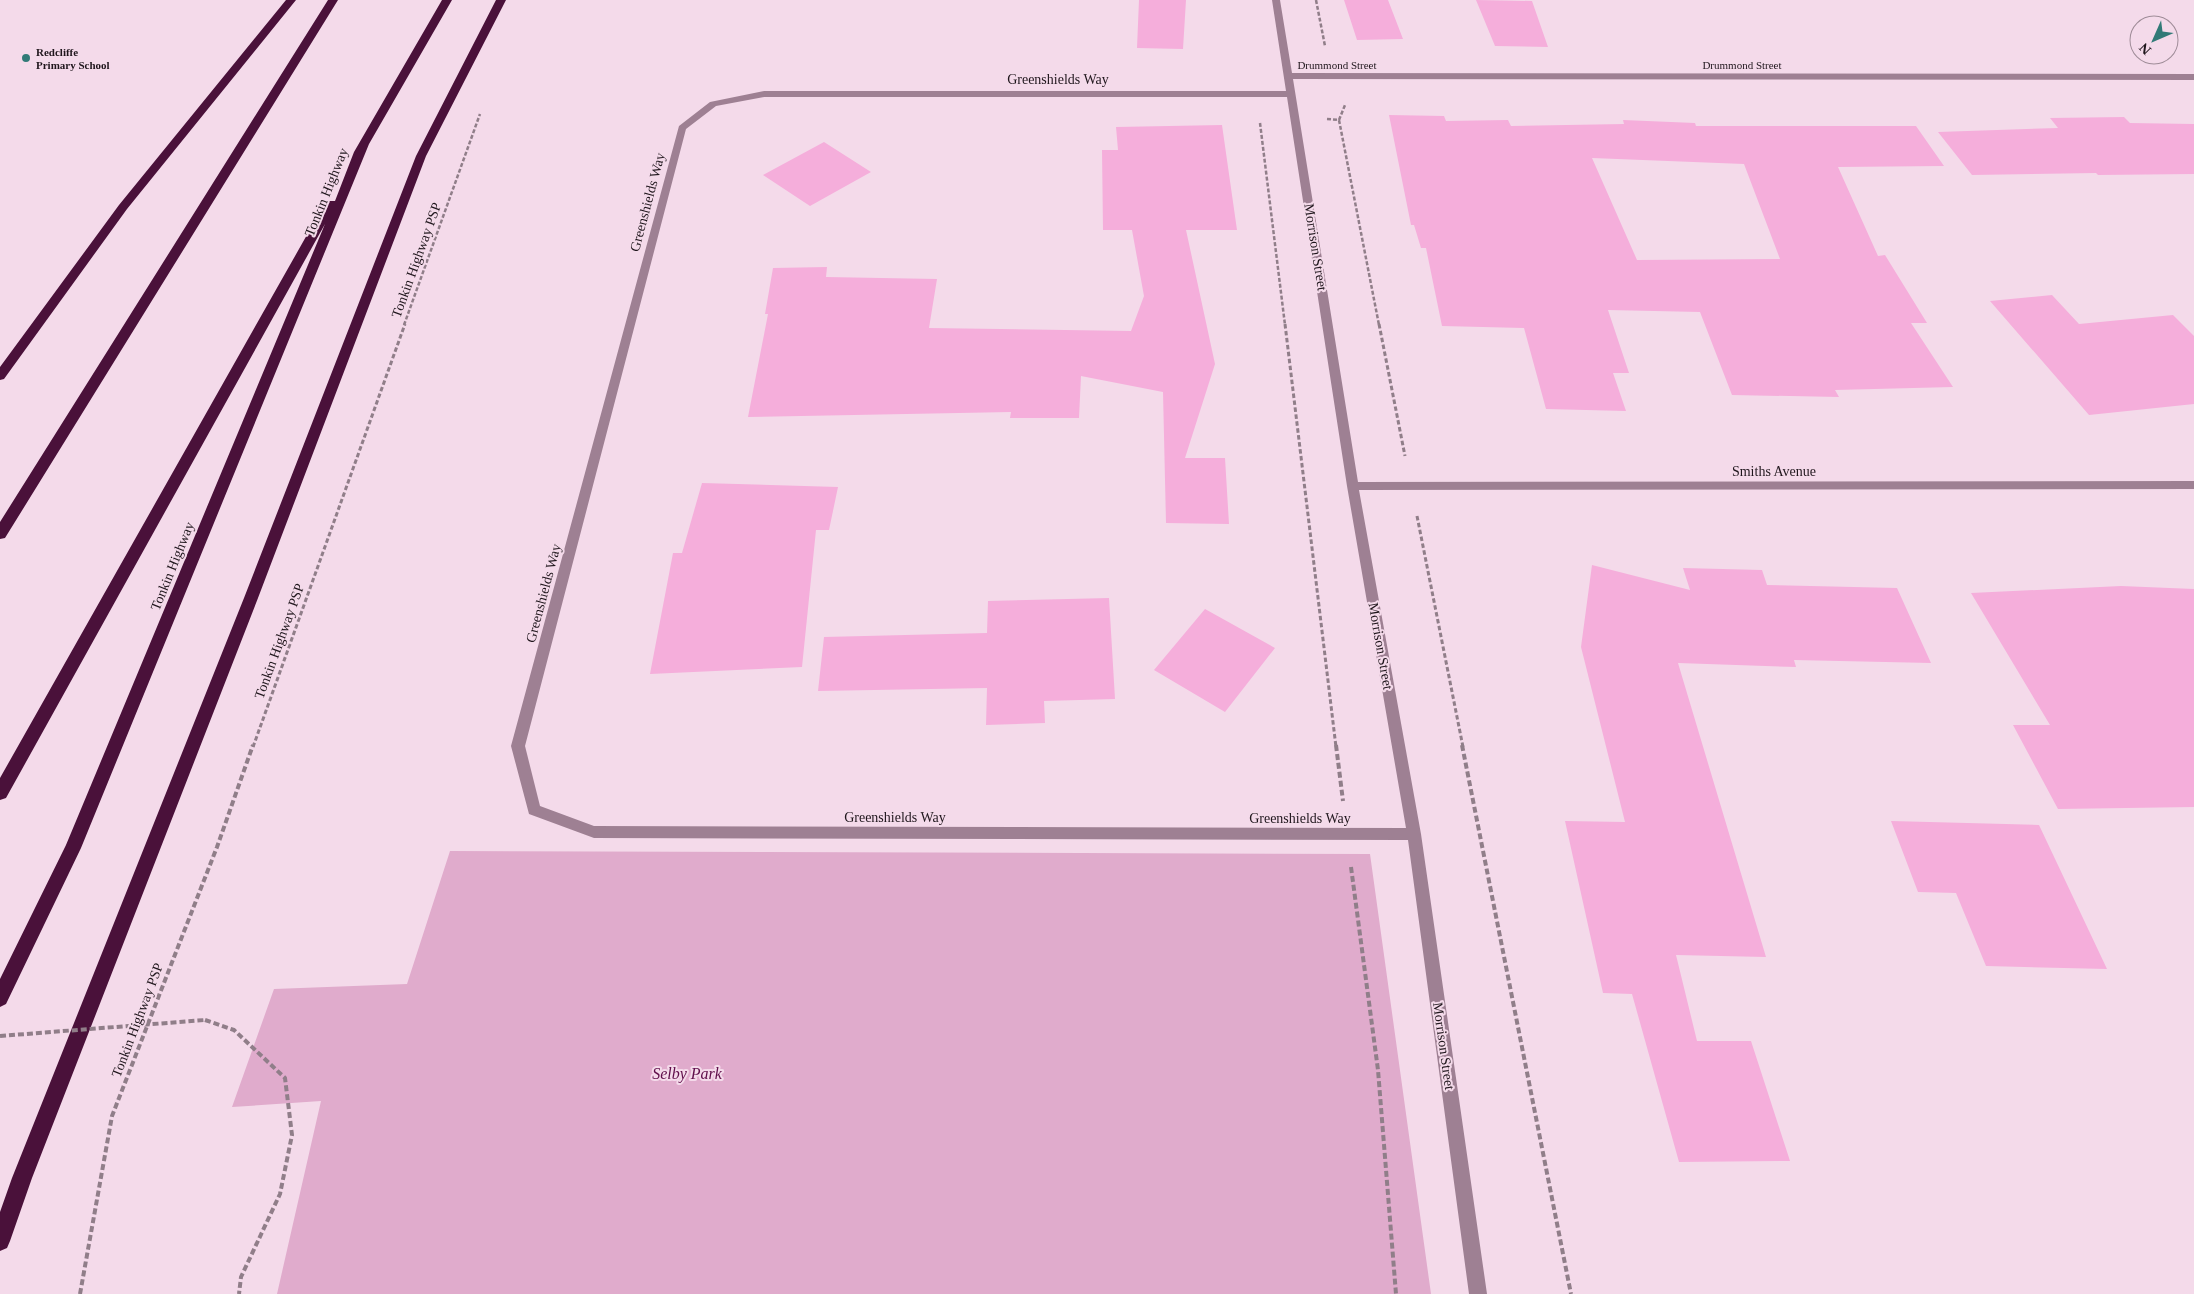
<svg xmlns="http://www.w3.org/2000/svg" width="2194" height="1294" font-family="Georgia,serif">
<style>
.green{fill:#e0abcc}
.building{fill:#f5aedb;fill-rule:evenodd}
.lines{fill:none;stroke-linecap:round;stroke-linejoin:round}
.path-far2{stroke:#907e89;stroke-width:2.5;stroke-dasharray:4 2;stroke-linecap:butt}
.path-far1{stroke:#907e89;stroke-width:3;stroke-dasharray:4.5 2.5;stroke-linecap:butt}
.path{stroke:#907e89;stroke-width:4;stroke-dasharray:6 3;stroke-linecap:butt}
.minor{fill:#9e8093;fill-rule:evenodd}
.highway{fill:#4a113a;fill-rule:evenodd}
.path-bridge{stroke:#907e89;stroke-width:4;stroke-dasharray:6 3;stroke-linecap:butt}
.poi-dot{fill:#317a77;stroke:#f4daea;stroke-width:2}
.labels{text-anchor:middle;stroke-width:4;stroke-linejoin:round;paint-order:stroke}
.far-poi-label{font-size:11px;font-weight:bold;fill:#1f161c;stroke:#f4daea;text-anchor:start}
.far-street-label{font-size:11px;fill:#1f161c;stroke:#f4daea}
.street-label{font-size:14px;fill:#1f161c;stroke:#f4daea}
.near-park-label{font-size:16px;font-style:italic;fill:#5f0d4a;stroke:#f4daea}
</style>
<rect width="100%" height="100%" fill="#f4daea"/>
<path class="green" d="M450,851l920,3 61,440h-1154l44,-193 -89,6 42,-118 133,-5z"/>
<path class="building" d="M1139,0h47l-3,49 -46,-1z
M1344,0h44l15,39 -46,1z
M1476,0l56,1 16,46 -53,-1z
M1389,115l55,1 2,5 62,-1 3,6 113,-2 -1,-4 72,3 1,3h220l28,40 -106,1 40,89 7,-1 42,68h-16l42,64 -118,3 4,7 -107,-2 -32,-83 -92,-2 21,63h-16l13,38 -80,-2 -22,-81 -82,-2 -16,-78h-5l-7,-23h-3zM1592,158l152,6 36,95 -143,1z
M2124,117l6,6 64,1v50l-96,1 -2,-2 -124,2 -34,-43 120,-4 -8,-10z
M1222,125l15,105h-51l29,134 -30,94h40l4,66 -63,-1 -3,-131 -82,-16 -2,42h-69l1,-6 -263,5 20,-103h-3l8,-46 54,-1 -1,10 111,2 -8,49 202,3 13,-35 -12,-66h-29l-1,-80h16l-2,-23z
M824,142l47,30 -61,34 -47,-31z
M2052,295l27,29 94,-9 21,21v68l-105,11 -99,-114z
M702,483l136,4 -9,43h-13l-14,137 -152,7 23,-121h9z
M1592,565l98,25 -7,-22 79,2 5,15 130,3 34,75 -137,-3 2,7 -118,-4 88,294 -90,-2 21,86h54l39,120 -111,1 -47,-168 -29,-1 -38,-172 60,1 -44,-175z
M2121,586l73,3v218l-136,2 -45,-84h37l-79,-132z
M1109,598l6,101 -71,2 1,22 -59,2 1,-37 -169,3 6,-54 163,-4 1,-32z
M1205,609l70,39 -50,64 -71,-42z
M1891,821l148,4 68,144 -121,-3 -30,-73 -38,-1z"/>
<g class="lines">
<path class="path-far2" d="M1316,0l9,46
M1327,119l12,1 6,-15
M1339,120l40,205
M1260,123l25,202
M404,325l76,-211"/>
<path class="path-far1" d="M1285,324l51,423
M1379,324l26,132
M1417,516l46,231
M253,747l152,-423"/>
<path class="path" d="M1336,745l7,56
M1462,745l109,549
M1351,867l27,203 18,224
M205,1020l29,10 51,48 7,57 -12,59 -39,83 -2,17
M80,1294l32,-178 105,-269 36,-102"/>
<path class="minor" d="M1272,0h8l12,73 902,1v6l-901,-1 65,403 836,-1v8l-835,1 62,344 66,460h-18l-61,-454 -814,-2 -65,-24 -18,-68 168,-620 31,-24 54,-11h522zM764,97h523l60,389 59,342 -812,-2 -54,-20 -15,-60 161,-617 30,-23z"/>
<path class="highway" d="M286,0h10l-169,209 -123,170 -4,1v-13l119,-162z
M328,0h10l-333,538 -5,1v-17z
M442,0h10l-83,144 -288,704 -75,156 -6,3v-28l66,-134 259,-621 -319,574 -6,2v-22l325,-575 2,-2h8l19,-49z
M496,0h10l-80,156 -168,442 -226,580 -22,63 -3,7 -7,3v-39l12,-34 232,-580 172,-442z"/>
<path class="path-bridge" d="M0,1036l205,-16"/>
</g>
<circle class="poi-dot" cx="26" cy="58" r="5"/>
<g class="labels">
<g class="far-poi-label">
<text x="36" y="56">Redcliffe<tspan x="36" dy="13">Primary School</tspan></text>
</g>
<g class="far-street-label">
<text x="1337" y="69">Drummond Street</text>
<text x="1742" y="69">Drummond Street</text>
</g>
<g class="street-label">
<text x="1058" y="84">Greenshields Way</text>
<text transform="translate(326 192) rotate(-68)" y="5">Tonkin Highway</text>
<text transform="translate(647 202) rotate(-75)" y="5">Greenshields Way</text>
<text transform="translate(1316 247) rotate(81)" y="5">Morrison Street</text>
<text transform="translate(416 260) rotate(-70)" y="5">Tonkin Highway PSP</text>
<text x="1774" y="476">Smiths Avenue</text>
<text transform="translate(172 566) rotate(-68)" y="5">Tonkin Highway</text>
<text transform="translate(543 593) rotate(-75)" y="5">Greenshields Way</text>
<text transform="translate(279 641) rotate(-70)" y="5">Tonkin Highway PSP</text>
<text transform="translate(1381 646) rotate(80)" y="5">Morrison Street</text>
<text x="895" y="822">Greenshields Way</text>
<text x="1300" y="823">Greenshields Way</text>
<text transform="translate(137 1020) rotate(-69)" y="5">Tonkin Highway PSP</text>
<text transform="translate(1444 1046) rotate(82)" y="5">Morrison Street</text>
</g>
<g class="near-park-label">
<text x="687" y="1079">Selby Park</text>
</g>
</g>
<g transform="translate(2154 40) rotate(225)"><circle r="24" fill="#f4daea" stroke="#9f8c98"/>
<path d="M0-4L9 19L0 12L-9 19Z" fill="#317a77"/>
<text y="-8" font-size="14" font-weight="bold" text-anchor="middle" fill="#1f161c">N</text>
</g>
</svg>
